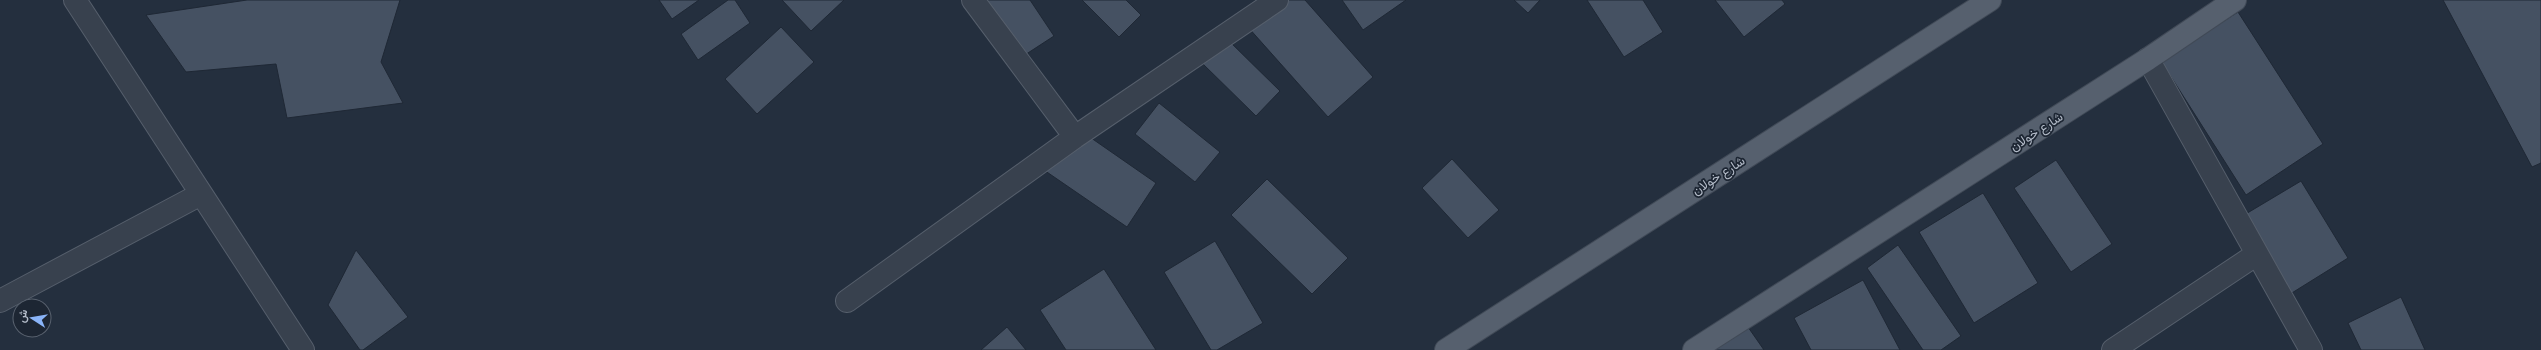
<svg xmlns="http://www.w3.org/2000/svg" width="2541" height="350" font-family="'Fira Sans Condensed',Vazirmatn,sans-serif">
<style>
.building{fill:#455162;stroke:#1f2835}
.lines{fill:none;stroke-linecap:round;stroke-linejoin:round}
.minor-casing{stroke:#565f6c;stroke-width:24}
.major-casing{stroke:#414a57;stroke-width:24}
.minor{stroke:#38414e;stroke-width:22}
.major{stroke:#56606e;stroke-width:22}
.labels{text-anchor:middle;stroke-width:3.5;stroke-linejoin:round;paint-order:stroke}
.street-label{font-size:13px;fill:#b4bcc9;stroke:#1d2633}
</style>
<rect width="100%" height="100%" fill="#242f3e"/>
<path class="building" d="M247,0h153l-19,62 22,41 -116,15 -11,-54 -90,8 -40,-57z
M659,0h40l-27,19z
M728,0h7l15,23 -52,37 -17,-26z
M782,0h62l-33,31z
M970,0h60l24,36 -43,28z
M1082,0h44l15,15 -22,22z
M1277,0h28l68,77 -45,40 -81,-91z
M1342,0h64l-43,30z
M1514,0h26l-12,13z
M1587,0h56l20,32 -39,25z
M1715,0h67l3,4 -41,33z
M2443,0h98v163l-9,4z
M2238,12l85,132 -77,51 -85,-134z
M781,27l33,35 -57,52 -32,-35z
M1227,39l53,52 -24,25 -53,-52z
M1159,103l61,49 -25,30 -60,-48z
M1071,124l85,59 -29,44 -86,-59z
M1452,159l47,51 -31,28 -46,-50z
M2056,160l56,84 -41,28 -57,-84z
M1267,179l81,79 -36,36 -81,-79z
M2301,181l47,77 -61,38 -48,-78z
M1983,193l55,90 -64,40 -55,-91z
M1215,241l48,82 -46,27h-6l-47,-78z
M1898,245l63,91 -20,14h-18l-56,-82z
M356,250l52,67 -45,33h-3l-32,-45z
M1104,269l52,81h-90l-26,-40z
M1863,280l37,70h-89l-17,-32z
M2401,297l24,53h-64l-13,-27z
M1007,327l19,23h-45z
M1748,327l16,23h-50z"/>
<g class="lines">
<defs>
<path id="minor" d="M75,0l228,350
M973,0l102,137
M2148,59l163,291
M0,301l201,-107
M847,301l228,-164 202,-137
M2113,350l144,-96"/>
<path id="major" d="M1446,350l544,-350
M1694,350l454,-291 87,-59"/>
</defs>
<use href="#minor" class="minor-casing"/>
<use href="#major" class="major-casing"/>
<use href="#minor" class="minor"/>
<use href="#major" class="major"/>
</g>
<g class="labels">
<g class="street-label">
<text transform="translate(2036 131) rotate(-33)" y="5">شارع خولان</text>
<text transform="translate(1718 175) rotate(-33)" y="5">شارع خولان</text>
</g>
</g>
<g transform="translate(32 318) rotate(282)"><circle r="19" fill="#1d2633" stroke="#59626f"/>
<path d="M0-3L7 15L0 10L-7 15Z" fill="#8ab4f8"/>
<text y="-6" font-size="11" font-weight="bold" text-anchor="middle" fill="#b4bcc9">ش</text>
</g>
</svg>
